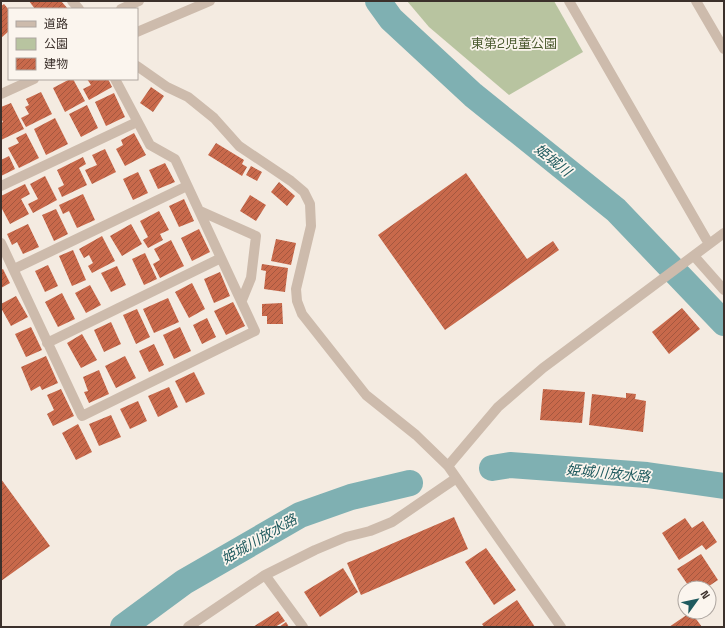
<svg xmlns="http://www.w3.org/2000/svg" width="725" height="628" font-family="'Space Grotesk','Noto Sans JP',sans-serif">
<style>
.green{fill:#b8c4a0}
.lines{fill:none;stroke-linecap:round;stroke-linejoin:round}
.river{stroke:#7fb0b2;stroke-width:26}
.building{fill:url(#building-hatch)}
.minor{stroke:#cdbbac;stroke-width:10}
.labels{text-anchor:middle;stroke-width:3.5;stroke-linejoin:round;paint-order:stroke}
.park-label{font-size:13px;fill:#4a5a2e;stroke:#fbf5ee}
.water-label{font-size:14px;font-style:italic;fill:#1f5a5e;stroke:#fbf5ee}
</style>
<defs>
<pattern id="building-hatch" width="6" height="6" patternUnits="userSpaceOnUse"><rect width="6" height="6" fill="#c8694b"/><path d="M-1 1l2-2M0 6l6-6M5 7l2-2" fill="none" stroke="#a4573f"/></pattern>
</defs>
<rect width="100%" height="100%" fill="#f4ebe1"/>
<path class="green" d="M407,1h147l29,51 -74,43 -80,-68z"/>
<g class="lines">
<path class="river" d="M378,1l13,18 82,76 143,115 108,113
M492,468l18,-3 137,10 77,11
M123,627l61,-45 116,-67 51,-18 59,-14"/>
</g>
<path class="building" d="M29,1h32l7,8h-33z
M4,4l5,6v21l-8,7v-32z
M70,79h3l12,22 -20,11 -12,-24z
M87,79h21l4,8 -23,13 -6,-11 8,-4z
M151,87l13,9 -11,16 -13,-9z
M41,92l11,22 -26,13 -5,-9 8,-4 -4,-7 4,-2 -3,-6z
M114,93l11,24 -19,9 -11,-24z
M11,103l13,26 -23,11v-17l2,-1 -2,-4v-11z
M87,105l11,23 -17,9 -12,-23z
M55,118l13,26 -22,11 -12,-26z
M26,133l13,25 -20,10 -11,-20 11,-5 -3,-5z
M134,133l12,22 -21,11 -9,-17 7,-4 -2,-5z
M216,143l28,17 -2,4 5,3 -5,9 -34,-21z
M105,149l11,23 -24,12 -7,-14 12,-5 -5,-10z
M9,156l6,13 -14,7v-16z
M83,157l3,7 -7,4 8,17 -25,12 -4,-9 6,-3 -7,-15z
M165,163l10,19 -17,7 -9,-19z
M251,166l11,6 -5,9 -11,-6z
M138,172l10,21 -15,7 -10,-21z
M466,173l61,86 26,-18 6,9 -114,80 -67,-95z
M45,176l12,24 -24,13 -5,-9 10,-5 -8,-15z
M279,182l16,14 -8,10 -16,-14z
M25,184l5,10 -9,5 8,15 -19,10 -9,-17v-11z
M83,194l12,26 -18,8 -8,-17 -6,3 -4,-9z
M250,195l16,10 -10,16 -16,-10z
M184,199l10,22 -15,6 -10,-21z
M56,209l12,25 -14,7 -12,-26z
M159,211l10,19 -9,4 3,6 -15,8 -5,-8 5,-3 -8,-16z
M28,224l11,23 -16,7 -6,-12 -5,3 -5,-11z
M131,224l11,20 -20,12 -12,-20z
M199,229l11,23 -18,9 -11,-23z
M102,236l13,25 -23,12 -4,-7 5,-3 -4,-8 -5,3 -5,-9z
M276,239l20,4 -5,22 -20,-4z
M171,240l13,26 -24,12 -7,-14 7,-4 -6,-11z
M73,250l13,30 -14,6 -13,-30z
M145,253l12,26 -13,6 -12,-26z
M262,264l26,4 -3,24 -21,-3 2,-18 -5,-1z
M48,265l10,21 -13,6 -10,-21z
M117,266l9,19 -15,7 -10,-19z
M3,269l7,14 -9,5v-18z
M220,272l10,24 -16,7 -10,-24z
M192,283l13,26 -16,9 -14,-26z
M90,285l11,20 -15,8 -11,-20z
M62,293l13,26 -17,8 -13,-25z
M16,296l12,21 -17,9 -10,-18v-4z
M168,298l11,24 -25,11 -11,-24z
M233,302l12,24 -19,9 -12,-24z
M282,303l1,21h-16v-8h-5v-12z
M682,308l18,21 -31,25 -17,-22z
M137,309l13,28 -14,7 -13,-29z
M207,318l9,19 -14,7 -9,-19z
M111,322l10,22 -17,8 -10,-22z
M31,327l11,23 -16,7 -11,-23z
M180,327l11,24 -17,8 -11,-24z
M82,334l15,26 -16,8 -14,-25z
M154,344l10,21 -15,7 -10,-21z
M46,356l12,27 -16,7 -2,-4 -9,5 -10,-24z
M125,356l11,22 -20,10 -11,-22z
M99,370l10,24 -20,9 -5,-11 4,-1 -5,-14z
M194,372l11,22 -19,9 -11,-22z
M169,387l9,20 -20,10 -10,-21z
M61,389l13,27 -21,10 -6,-12 7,-4 -7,-15z
M543,389l42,3 -3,31 -42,-3z
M626,393l10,1 -1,5 11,2 -3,31 -54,-7 3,-31 34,4z
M138,401l9,20 -17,8 -10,-20z
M111,415l10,22 -22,9 -10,-22z
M78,424l14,28 -16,8 -14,-27z
M1,479l49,67 -49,35z
M454,517l14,32 -107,46 -14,-32z
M685,518l7,10 11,-7 14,21 -11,8 -4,-5 -23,15 -17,-27z
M486,548l30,42 -22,15 -29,-43z
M701,554l17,26 -12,8h-16l-13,-19z
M343,568l15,24 -38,25 -16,-25z
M517,600l18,27h-51l-2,-3z
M278,611l7,10 -10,6h-22z
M691,612l11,15h-33z
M286,622l3,5h-10z"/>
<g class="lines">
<path class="minor" d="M72,1l7,8
M569,1l140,243
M696,1l28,48
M121,9l18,-8
M137,32l73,-31
M137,66l30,21 21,10 26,21 25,28 52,35 13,11 6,12 1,22 -15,63 1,12 5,13 64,81 50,40 32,31 113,161
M1,94l33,-15
M1,186l136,-64
M200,211l56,25 -5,42 -9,22
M1,243l81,173 173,-85 -80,-172 -25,-14 -35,-66
M694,256l30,34
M14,269l173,-83
M47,343l174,-85
M448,466l50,-59 45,-39 181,-135
M265,575l38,52
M188,627l77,-52 50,-25 31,-13 24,-6 22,-9 63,-43"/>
</g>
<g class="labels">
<g class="park-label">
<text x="514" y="48">東第2児童公園</text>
</g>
<g class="water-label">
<text transform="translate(553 160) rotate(39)" y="5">姫城川</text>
<text transform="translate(608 473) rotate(5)" y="5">姫城川放水路</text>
<text transform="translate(259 539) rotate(-30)" y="5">姫城川放水路</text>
</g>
</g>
<rect width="725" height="628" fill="none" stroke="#3b302b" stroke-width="4"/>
<rect x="8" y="8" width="130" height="72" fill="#fbf5ee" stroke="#aea6a0"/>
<rect x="16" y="21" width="20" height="6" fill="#cdbbac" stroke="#aea6a0"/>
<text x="44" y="28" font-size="12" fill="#3b302b">道路</text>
<rect x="16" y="38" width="20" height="12" fill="#b8c4a0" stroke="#aea6a0"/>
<text x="44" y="48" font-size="12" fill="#3b302b">公園</text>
<rect x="16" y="58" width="20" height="12" fill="url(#building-hatch)" stroke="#aea6a0"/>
<text x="44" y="68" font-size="12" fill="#3b302b">建物</text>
<g transform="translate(697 600) rotate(57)"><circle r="19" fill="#fbf5ee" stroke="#aea6a0"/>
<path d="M0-3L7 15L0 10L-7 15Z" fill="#1f5a5e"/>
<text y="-6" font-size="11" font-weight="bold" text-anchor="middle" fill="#3b302b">N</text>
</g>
</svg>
